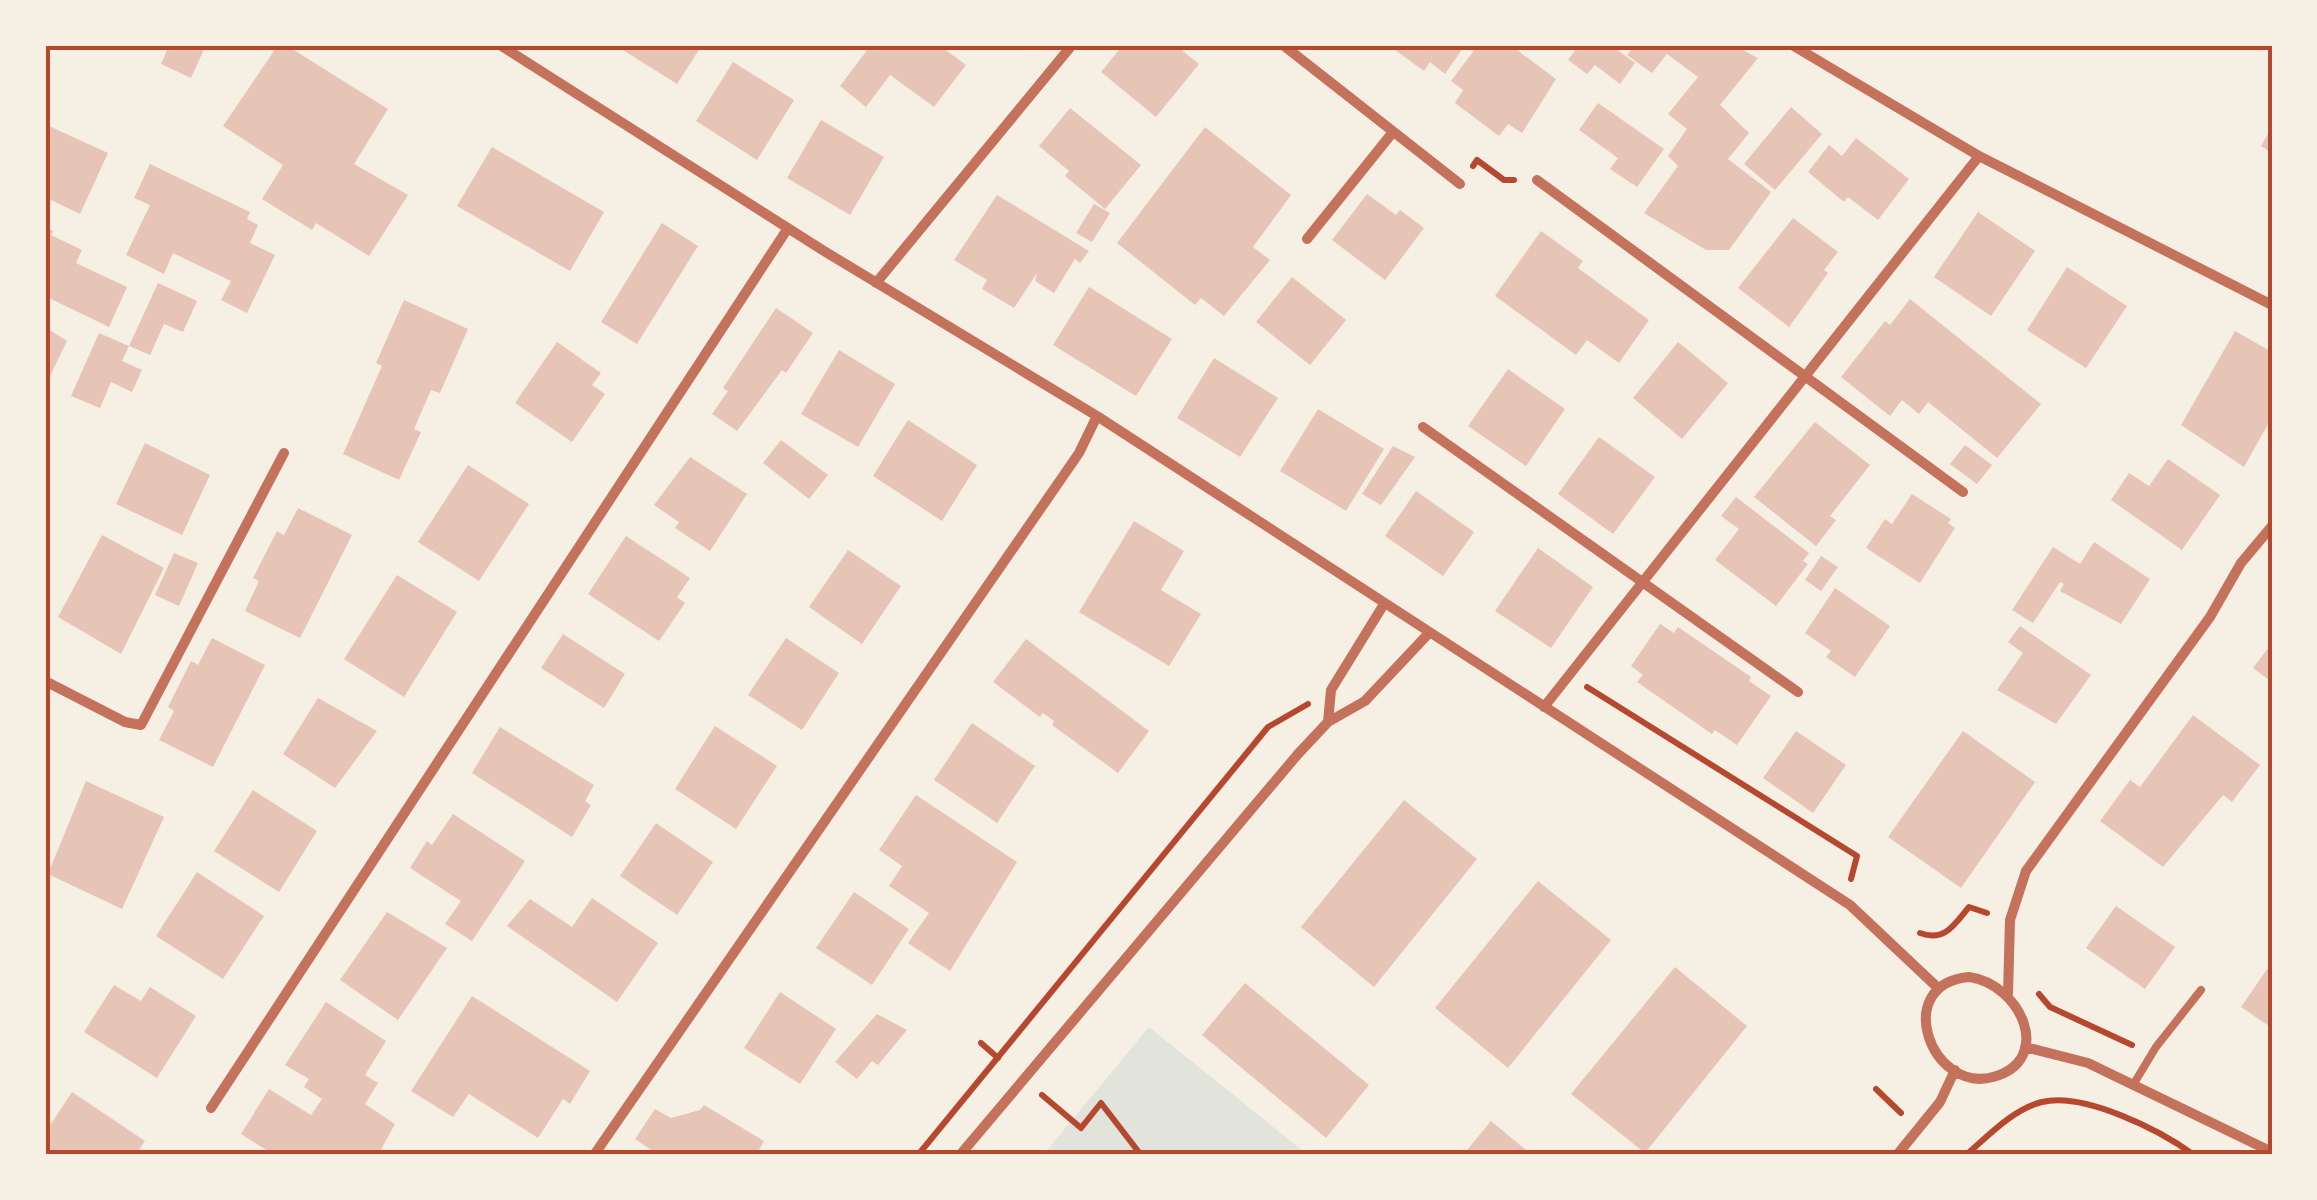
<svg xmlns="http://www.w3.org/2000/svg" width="2317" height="1200" font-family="Montserrat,sans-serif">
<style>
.green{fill:#e2e4dc}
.building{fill:#e6c5b7}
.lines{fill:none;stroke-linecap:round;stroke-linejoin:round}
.path{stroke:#b5482f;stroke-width:6}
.service{stroke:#c5725c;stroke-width:8}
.minor{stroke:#c5725c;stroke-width:10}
.neatline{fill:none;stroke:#b5482f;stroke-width:4}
</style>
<rect width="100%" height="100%" fill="#f6efe4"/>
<path class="green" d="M1149,1027l159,128h-265z"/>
<path class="building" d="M206,45l-15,33 -30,-14 8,-18z
M278,45h8l102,64 -34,55 54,31 -39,61 -53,-33 -4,7 -50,-31 21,-34 -60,-39z
M615,45h87l-25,39z
M871,45h68l27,20 -32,42 -44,-32 -24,32 -26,-21z
M1123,45h52l24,19 -43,53 -55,-45z
M1388,45h77l-20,29 -15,-12 -6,9z
M1478,45h32l46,34 -34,54 -14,-9 -9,12 -44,-33 8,-13 -12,-9z
M1579,45h32l24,18 -15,21 -25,-19 -8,9 -19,-14z
M1635,45h98l25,13 -38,47 29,28 -21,26 43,33 -42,58h-23l-62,-37 34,-47 -10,-10 19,-27 -19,-15 30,-37 -31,-23 -15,19 -25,-18z
M733,62l61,38 -37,60 -61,-39z
M1598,103l66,46 -27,38 -27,-18 8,-11 -39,-28z
M1791,107l31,27 -47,56 -31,-26z
M1070,108l71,57 -36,44 -40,-33 4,-5 -30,-25z
M821,120l63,37 -34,58 -63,-37z
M49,126l59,27 -28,61 -35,-17z
M1205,127l86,68 -38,52 17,13 -46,56 -23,-18 -6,7 -78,-62z
M2272,127v26l-11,-7z
M1856,138l53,41 -31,41 -30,-23 -4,5 -36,-30 21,-27 13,11z
M492,147l112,65 -34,59 -113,-65z
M150,164l100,48 -3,7 11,6 -8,18 25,12 -28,58 -26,-13 10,-19 -58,-28 -9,21 -38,-19 24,-50 -16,-7z
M1367,194l29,21 4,-5 24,18 -39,52 -53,-40z
M997,195l92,56 -9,12 -5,-4 -21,34 -19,-12 2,-8 -23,35 -32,-19 5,-9 -33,-20z
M1094,204l16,9 -18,29 -16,-9z
M1978,212l57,39 -44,65 -57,-39z
M1793,218l45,34 -14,18 4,3 -39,54 -51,-39z
M662,223l36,23 -61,98 -36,-22z
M45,227l8,4 -2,4 31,15 -6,13 51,24 -18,40 -64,-31z
M1541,231l42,30 -5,7 71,52 -30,43 -32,-23 -11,15 -81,-59z
M2067,267l60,39 -41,62 -59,-38z
M1292,277l54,43 -36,45 -54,-43z
M158,283l39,18 -14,31 -19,-8 -14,31 -21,-9 -7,15 20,9 -10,22 -21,-10 -11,26 -29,-12 28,-63 30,13z
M1089,287l83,52 -36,57 -83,-51z
M1910,299l131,105 -44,54 -69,-56 -9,12 -17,-14 -12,16 -49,-39 44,-56 5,4z
M404,300l64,29 -28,64 -9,-3 -17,39 7,3 -22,48 -56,-26 39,-88 -6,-3z
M776,308l37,25 -27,40 -4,-3 -45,61 -25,-17 16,-23 -5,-3z
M45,327l22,14 -22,45z
M2235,331l37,21v65l-28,50 -63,-42z
M557,342l44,31 -9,12 13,9 -33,48 -57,-39z
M1678,342l50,41 -46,56 -49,-41z
M839,350l56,34 -37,63 -57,-33z
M1214,358l64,40 -38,59 -63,-39z
M1508,369l57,40 -39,57 -58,-40z
M1318,409l66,40 -38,62 -66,-40z
M908,420l69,45 -35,56 -69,-45z
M1815,422l55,43 -40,51 6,4 -20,26 -62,-49z
M1599,437l56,40 -42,57 -55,-40z
M781,440l47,35 -19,24 -46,-36z
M145,443l65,32 -28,60 -66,-31z
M1965,445l27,20 -15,19 -27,-20z
M1393,446l22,11 -34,48 -19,-11z
M690,457l57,37 -37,57 -35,-23 4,-6 -25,-17z
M2168,459l52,36 -38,55 -71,-50 18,-27 20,13z
M468,465l61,39 -50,77 -61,-39z
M1416,491l58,41 -31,44 -58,-40z
M1912,494l39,25 -3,4 7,5 -35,55 -54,-35 19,-29 7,5z
M1736,497l73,56 -6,8 5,3 -32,42 -61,-46 24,-31 -18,-13z
M298,508l54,27 -52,103 -55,-27 14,-30 -6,-3 24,-47 7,4z
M1134,521l50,30 -23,39 40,24 -32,52 -90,-54z
M102,535l62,33 -43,86 -63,-37z
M626,536l64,42 -13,19 8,6 -26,38 -71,-47z
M2094,542l56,37 -29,45 -61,-33 4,-7 -4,-2 -27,41 -21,-13 41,-63 27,17z
M1538,548l55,39 -42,61 -56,-37z
M848,550l53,36 -39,58 -53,-37z
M174,553l24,10 -19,43 -24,-11z
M1821,556l17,11 -17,24 -16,-11z
M397,575l60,37 -53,85 -60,-38z
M1835,588l55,38 -35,51 -29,-20 5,-6 -26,-18z
M1660,624l14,9 4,-6 73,50 -2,4 22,15 -34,49 -22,-15 -3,4 -75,-52 6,-7 -12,-9z
M2020,626l71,49 -35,49 -59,-34 26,-37 -15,-11z
M563,634l62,40 -21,34 -63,-40z
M212,638l53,27 -52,102 -54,-27 15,-29 -6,-4 23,-46 7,4z
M786,638l53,35 -37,57 -54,-35z
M1026,639l123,92 -31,42 -66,-48 2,-4 -11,-8 -3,4 -47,-35z
M2272,643v39l-19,-14z
M318,698l59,33 -42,57 -52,-34z
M2193,715l67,50 -28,37 -9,-7 -60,72 -63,-46 30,-41 10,7z
M972,723l63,43 -38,57 -63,-43z
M715,726l62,40 -41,63 -61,-40z
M500,727l94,58 -9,16 6,4 -19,32 -100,-64z
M1796,731l50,34 -33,48 -50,-35z
M1963,731l72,51 -74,106 -73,-51z
M86,781l78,36 -42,92 -74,-35z
M253,790l64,41 -38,61 -65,-41z
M916,795l101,67 -67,109 -42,-28 21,-30 -40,-27 13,-20 -23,-16z
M1404,800l73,59 -103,128 -73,-60z
M453,814l72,47 -53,80 -27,-17 16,-23 -51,-33 17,-27 5,4z
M656,823l57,39 -36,53 -57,-39z
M197,872l67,44 -41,63 -67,-43z
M1538,881l73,59 -103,128 -73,-60z
M854,892l55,37 -37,56 -56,-37z
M592,898l66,45 -41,59 -110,-76 23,-27 42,28z
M2116,906l59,41 -30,42 -59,-41z
M387,912l60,36 -49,72 -58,-40z
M2272,962v66l-31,-21z
M1675,967l72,59 -102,127 -74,-59z
M1245,983l124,102 -43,53 -124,-103z
M114,985l27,16 9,-14 46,29 -39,62 -73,-46z
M780,992l56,37 -36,55 -56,-36z
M472,996l118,75 -20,33 -7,-5 -25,39 -69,-44 -16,23 -42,-26z
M326,1002l60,39 -21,34 13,8 -13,21 30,20 -17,31h-104l-33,-21 28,-45 42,26 11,-16 -18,-12 5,-8 -24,-14z
M877,1014l30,16 -29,35 -6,-4 -15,18 -22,-17z
M72,1092l73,49 -10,14h-76l-14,-10v-12z
M704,1105l60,36 -8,14h-97l-24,-16 20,-30 16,9 29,-8z
M1491,1121l41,34h-69z"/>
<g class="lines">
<path class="path" d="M1473,166l4,-6 27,20h10
M1587,687l270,169 -6,23
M1920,933c25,9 34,-8 49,-26l18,6
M2039,994l11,13 82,38
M981,1043l17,15
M1876,1089l25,24
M1042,1095l39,33 20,-25 40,52
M918,1155l350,-428 40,-23
M1966,1155c22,-19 47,-46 76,-53 42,-10 118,28 152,53"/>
<path class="service" d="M2133,1085l23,-38 45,-57"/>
<path class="minor" d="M500,45l324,206 273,165 753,489 88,83
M1283,45l177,139
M1792,45l187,111 293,149
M1537,180l426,312
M1307,239l86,-107
M876,283l196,-238
M1423,427l375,265
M45,681l80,41 16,3 143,-272
M1544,707l435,-551
M1328,722l3,-32 53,-86
M1969,977c52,7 86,83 24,100 -62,17 -102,-93 -24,-100z
M2008,993l2,-73 16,-49 184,-254 31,-54 31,-37
M2025,1047l63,16 184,89
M211,1108l577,-880
M594,1155l485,-702 18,-37
M960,1155l338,-401 30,-32 37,-21 64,-68
M1897,1155l43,-53 15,-32"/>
</g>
<rect width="2317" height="1200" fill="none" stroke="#f6efe4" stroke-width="95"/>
<rect x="48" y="48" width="2222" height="1104" class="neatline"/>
</svg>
